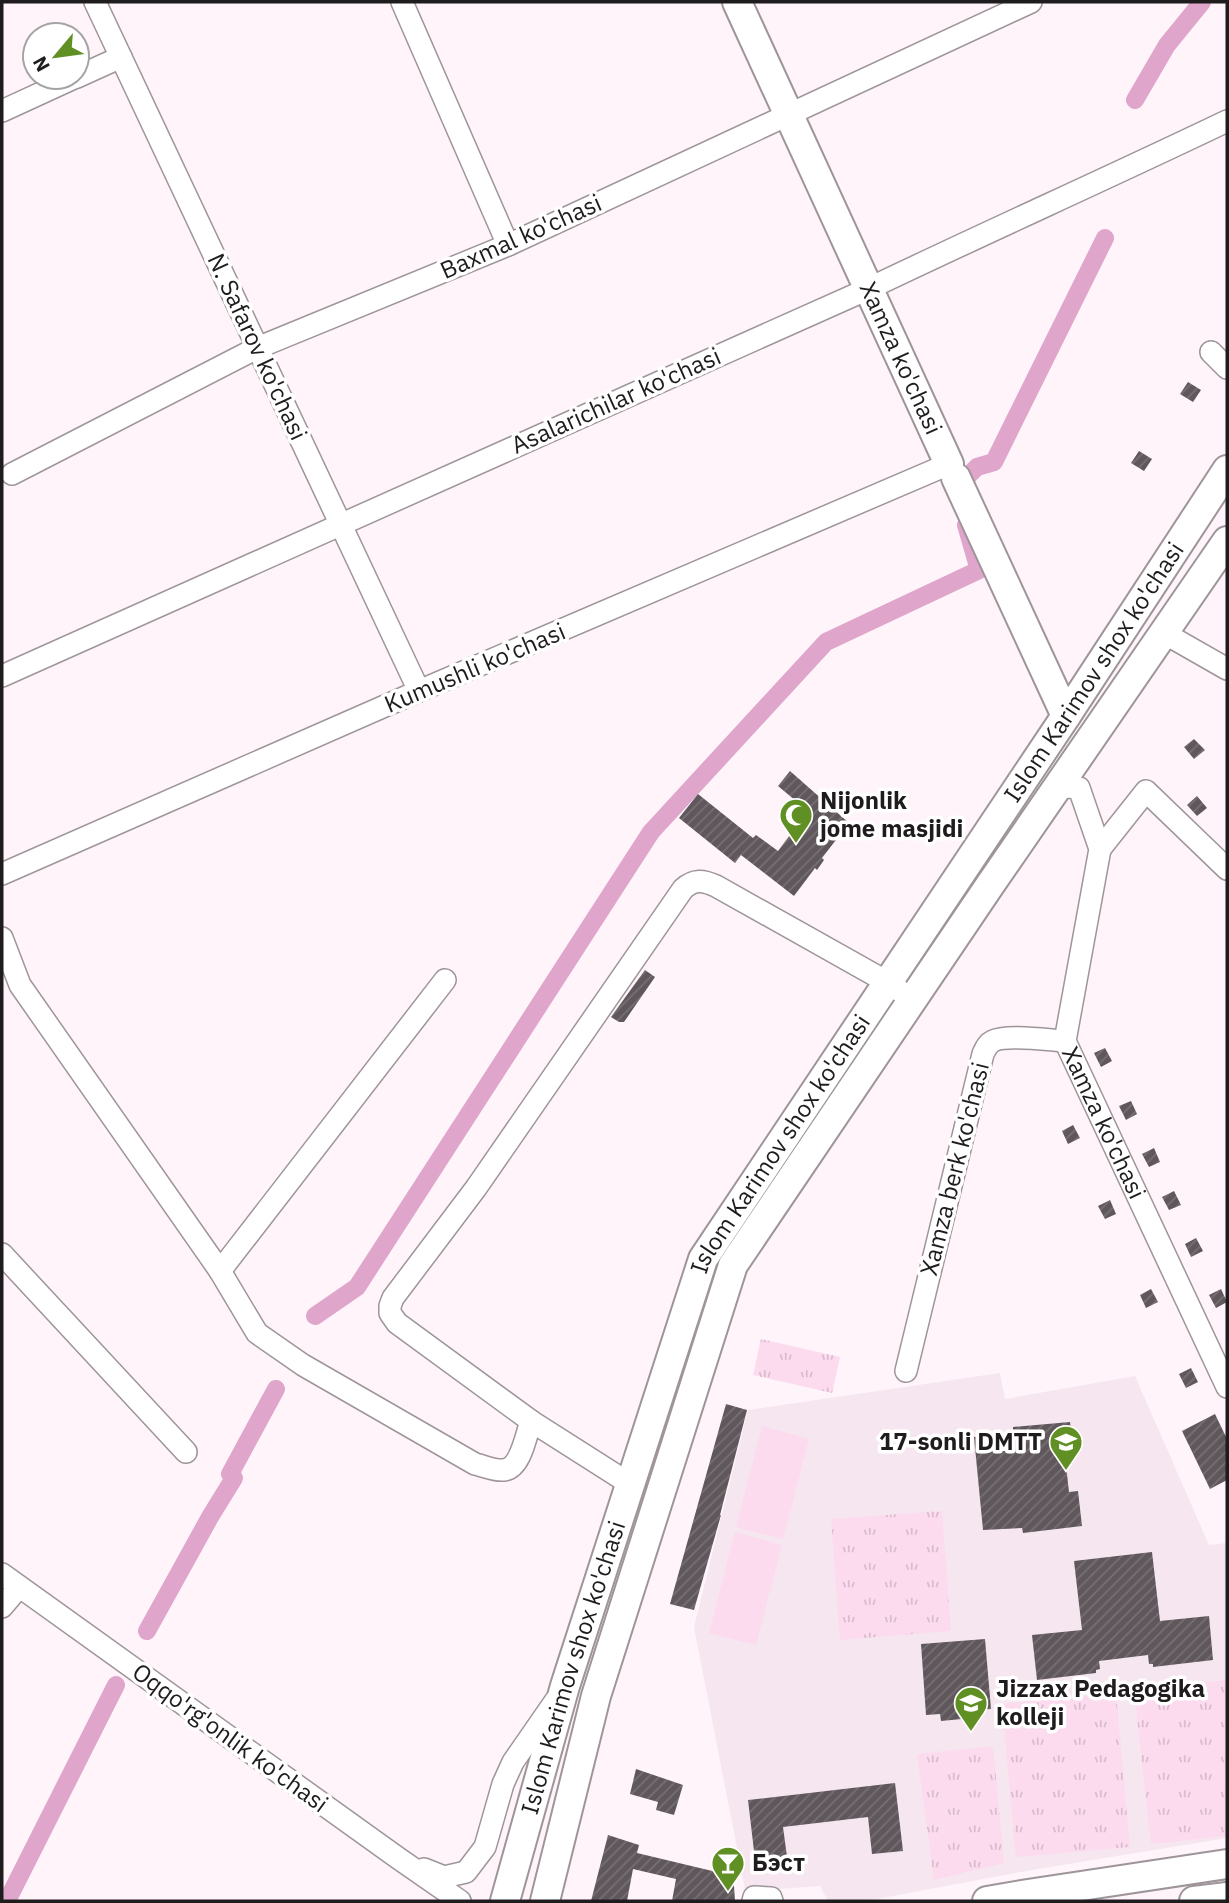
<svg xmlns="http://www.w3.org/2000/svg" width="1229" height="1903" font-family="'IBM Plex Sans',sans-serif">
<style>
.built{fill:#f6e6f0}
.grass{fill:url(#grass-tufts)}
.pitch{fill:#fcdbef}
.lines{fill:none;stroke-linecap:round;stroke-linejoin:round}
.canal{stroke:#dfa5ca;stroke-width:18}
.building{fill:url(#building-hatch)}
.minor-casing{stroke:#9e959a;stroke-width:24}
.major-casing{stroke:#9e959a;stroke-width:32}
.minor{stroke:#fff;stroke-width:21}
.major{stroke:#fff;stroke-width:28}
.labels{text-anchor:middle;stroke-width:7;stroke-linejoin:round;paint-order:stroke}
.street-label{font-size:24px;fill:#1f1c1e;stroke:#fff}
.poi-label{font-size:24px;font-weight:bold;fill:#1f1c1e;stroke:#fff;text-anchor:start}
</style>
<defs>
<pattern id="grass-tufts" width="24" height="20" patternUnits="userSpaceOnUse" patternTransform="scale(1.75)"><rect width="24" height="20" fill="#fcdbef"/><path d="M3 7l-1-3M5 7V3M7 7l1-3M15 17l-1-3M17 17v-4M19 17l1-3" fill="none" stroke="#d8bbcc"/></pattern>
<pattern id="building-hatch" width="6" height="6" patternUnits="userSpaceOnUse" patternTransform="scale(1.75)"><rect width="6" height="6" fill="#5f575b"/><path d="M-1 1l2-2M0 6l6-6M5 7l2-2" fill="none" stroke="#767073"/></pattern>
</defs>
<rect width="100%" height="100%" fill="#fef4fa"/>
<path class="built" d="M1000,1373l5,26 130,-23 74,169 18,-2v295l-201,33 -160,30h-38l-8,-15 -55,4 -20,-1 -51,-262 54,-217z"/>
<path class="grass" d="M761,1339l79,18 -8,36 -79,-18z
M942,1511l9,120 -111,9 -9,-121z
M1227,1680v156l-76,8 -17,-154z
M1116,1694l14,153 -114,10 -14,-153z
M993,1746l11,117 -70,17 -17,-126z"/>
<path class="pitch" d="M762,1426l47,13 -26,100 -47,-12z
M735,1532l47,13 -26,100 -47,-12z"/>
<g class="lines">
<path class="canal" d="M1135,100l32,-55 35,-43
M956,492l-1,-3 22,-22 17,-5 111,-224
M315,1316l42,-29 294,-455 175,-190 153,-72 -13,-45
M147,1631l63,-114 24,-39 -4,-4 46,-85
M7,1901l109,-216"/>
</g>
<path class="building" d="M1188,382l13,8 -8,12 -13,-8z
M1139,451l13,8 -8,12 -13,-8z
M1194,739l11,11 -11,9 -10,-12z
M790,771l59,52 -27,35 2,2 -7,10 -2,-2 -21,28 -53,-41 -6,8 -56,-45 19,-24 55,44 3,-3 22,16 30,-40 -30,-25z
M1197,796l10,12 -10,8 -10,-11z
M645,970l10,7 -31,45h-5l-8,-5z
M1105,1048l7,13 -11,6 -7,-14z
M1131,1101l6,13 -11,6 -7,-14z
M1073,1125l7,13 -12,6 -6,-13z
M1154,1148l6,14 -11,5 -7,-13z
M1174,1191l7,14 -12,5 -7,-13z
M1110,1200l6,14 -11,5 -7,-13z
M1196,1238l7,13 -12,6 -6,-13z
M1151,1289l7,13 -12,6 -6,-13z
M1221,1289l6,13 -11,6 -7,-13z
M1191,1368l7,14 -12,6 -7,-14z
M726,1404l21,6 -27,105h1l-27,95 -24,-6z
M1215,1414l12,25v41l-17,9 -28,-58z
M1070,1422l4,34 -9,1 4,35 9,-1 4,35 -59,7 -1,-5 -39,2 -9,-93 39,-4v-6z
M1152,1552l8,69 49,-5 4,44 -60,7v-3h-4l-1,-9 -49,6 1,8 -4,1v3l-59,7 -5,-45 50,-5 -8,-69z
M985,1639l6,70 -30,2 1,8 -21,2 -1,-7 -14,1 -5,-71z
M636,1769l47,16 -9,30 -18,-5 2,-8 -28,-8z
M895,1783l8,68 -31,3 -4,-37 -85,10 5,37 -32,4 -8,-68z
M608,1835l31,10 -2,8 92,22 5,11 1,15h-63l4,-22 -43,-10 -6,32h-36z"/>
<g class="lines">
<defs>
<g id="minor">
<path d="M95,2l324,689"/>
<path d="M402,2l106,243"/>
<path d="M77,77l44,-20"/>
<path d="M2,111l74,-34"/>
<path d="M1211,352l16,16"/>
<path d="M12,474l245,-126 251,-103 523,-243"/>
<path d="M1164,633l63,36"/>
<path d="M2,676l866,-387c119,-57 240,-111 359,-168"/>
<path id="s1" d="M1056,791l11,-4 12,1 21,61 -35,192 162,346"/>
<path d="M1100,849l46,-58 81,78"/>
<path d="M2,874l417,-183 530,-227 5,11"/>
<path d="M2,938l18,47 200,286 225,-291"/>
<path d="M2,1254l184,198"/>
<path d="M220,1271l37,62 46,32 172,99c9,2 20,7 29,6 17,-2 22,-35 27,-49"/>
<path d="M906,1371l77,-317c3,-6 4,-10 10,-13 13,-7 55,-1 72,0"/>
<path d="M630,1484l-99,-63 -134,-98 -7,-10v-7l3,-8 83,-110 207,-299c11,-10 20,-9 33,-3l171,96 13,9"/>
<path d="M2,1574l396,284 62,43"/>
<path d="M2,1607l17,-20"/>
<path d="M424,1869l20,8 22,-5 19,-25 18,-63 10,-22 43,-62"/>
<path d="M753,1901l1,-4 17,1 1,3"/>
</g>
<g id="major">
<path id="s2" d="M737,2l212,462"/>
<path d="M956,478l110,238"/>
<path id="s3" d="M505,1901l60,-215 138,-427 363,-543 161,-246"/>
<path d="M545,1901l51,-205 137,-431 257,-380 237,-344"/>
<path d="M987,1901l41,-7 199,-30"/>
<path d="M1194,1901l33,-4"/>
</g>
</defs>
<use href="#minor" class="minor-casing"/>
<use href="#major" class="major-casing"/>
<use href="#minor" class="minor"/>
<use href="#major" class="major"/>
</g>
<defs>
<symbol id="mosque-pin" viewBox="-11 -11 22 30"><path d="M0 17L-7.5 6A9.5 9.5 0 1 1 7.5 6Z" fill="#608f24" stroke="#fff"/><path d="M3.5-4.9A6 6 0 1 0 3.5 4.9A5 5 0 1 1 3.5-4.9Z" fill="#fff"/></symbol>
<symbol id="school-pin" viewBox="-11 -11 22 30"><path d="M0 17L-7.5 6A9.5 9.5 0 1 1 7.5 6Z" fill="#608f24" stroke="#fff"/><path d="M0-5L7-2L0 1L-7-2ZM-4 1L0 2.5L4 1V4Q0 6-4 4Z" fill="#fff"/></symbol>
<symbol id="university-pin" viewBox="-11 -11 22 30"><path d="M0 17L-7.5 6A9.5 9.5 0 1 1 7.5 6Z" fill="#608f24" stroke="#fff"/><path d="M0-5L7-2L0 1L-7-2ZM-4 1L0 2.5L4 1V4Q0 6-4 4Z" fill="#fff"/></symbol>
<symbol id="bar-pin" viewBox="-11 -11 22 30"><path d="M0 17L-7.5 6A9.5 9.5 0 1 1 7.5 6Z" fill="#608f24" stroke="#fff"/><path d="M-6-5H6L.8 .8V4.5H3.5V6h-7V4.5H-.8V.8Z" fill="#fff"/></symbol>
</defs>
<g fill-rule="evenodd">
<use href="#mosque-pin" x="777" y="796" width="38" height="52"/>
<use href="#school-pin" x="1047" y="1423" width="38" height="52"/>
<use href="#university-pin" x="952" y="1684" width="38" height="52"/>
<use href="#bar-pin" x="709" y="1844" width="38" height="52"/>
</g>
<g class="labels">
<g class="street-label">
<text transform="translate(521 237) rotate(-24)" y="8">Baxmal ko'chasi</text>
<text transform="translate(257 347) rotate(65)" y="8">N. Safarov ko'chasi</text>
<text dy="8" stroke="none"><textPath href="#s2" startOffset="392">Xamza ko'chasi</textPath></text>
<text transform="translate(616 401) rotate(-24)" y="8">Asalarichilar ko'chasi</text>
<text transform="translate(475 668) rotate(-23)" y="8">Kumushli ko'chasi</text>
<text dy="8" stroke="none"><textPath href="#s3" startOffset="1377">Islom Karimov shox ko'chasi</textPath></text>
<text dy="8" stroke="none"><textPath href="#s1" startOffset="374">Xamza ko'chasi</textPath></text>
<text dy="8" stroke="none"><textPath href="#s3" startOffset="810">Islom Karimov shox ko'chasi</textPath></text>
<text transform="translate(955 1169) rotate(-76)" y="8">Xamza berk ko'chasi</text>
<text dy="8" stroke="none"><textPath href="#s3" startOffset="243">Islom Karimov shox ko'chasi</textPath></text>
<text transform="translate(230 1738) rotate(36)" y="8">Oqqo'rg'onlik ko'chasi</text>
</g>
<g class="poi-label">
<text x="820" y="809">Nijonlik<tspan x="820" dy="28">jome masjidi</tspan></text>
<text x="1042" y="1450" text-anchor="end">17-sonli DMTT</text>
<text x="996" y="1697">Jizzax Pedagogika<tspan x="996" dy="28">kolleji</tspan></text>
<text x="752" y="1871">Бэст</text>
</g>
</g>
<rect width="1229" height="1903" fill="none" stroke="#1f1c1e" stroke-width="7"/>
<g transform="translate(56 56) rotate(241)"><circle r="33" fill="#ffffff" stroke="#a5a4a5" stroke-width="2"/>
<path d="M0-5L12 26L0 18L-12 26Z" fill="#608f24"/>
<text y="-10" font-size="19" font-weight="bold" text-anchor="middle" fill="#1f1c1e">N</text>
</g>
</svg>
